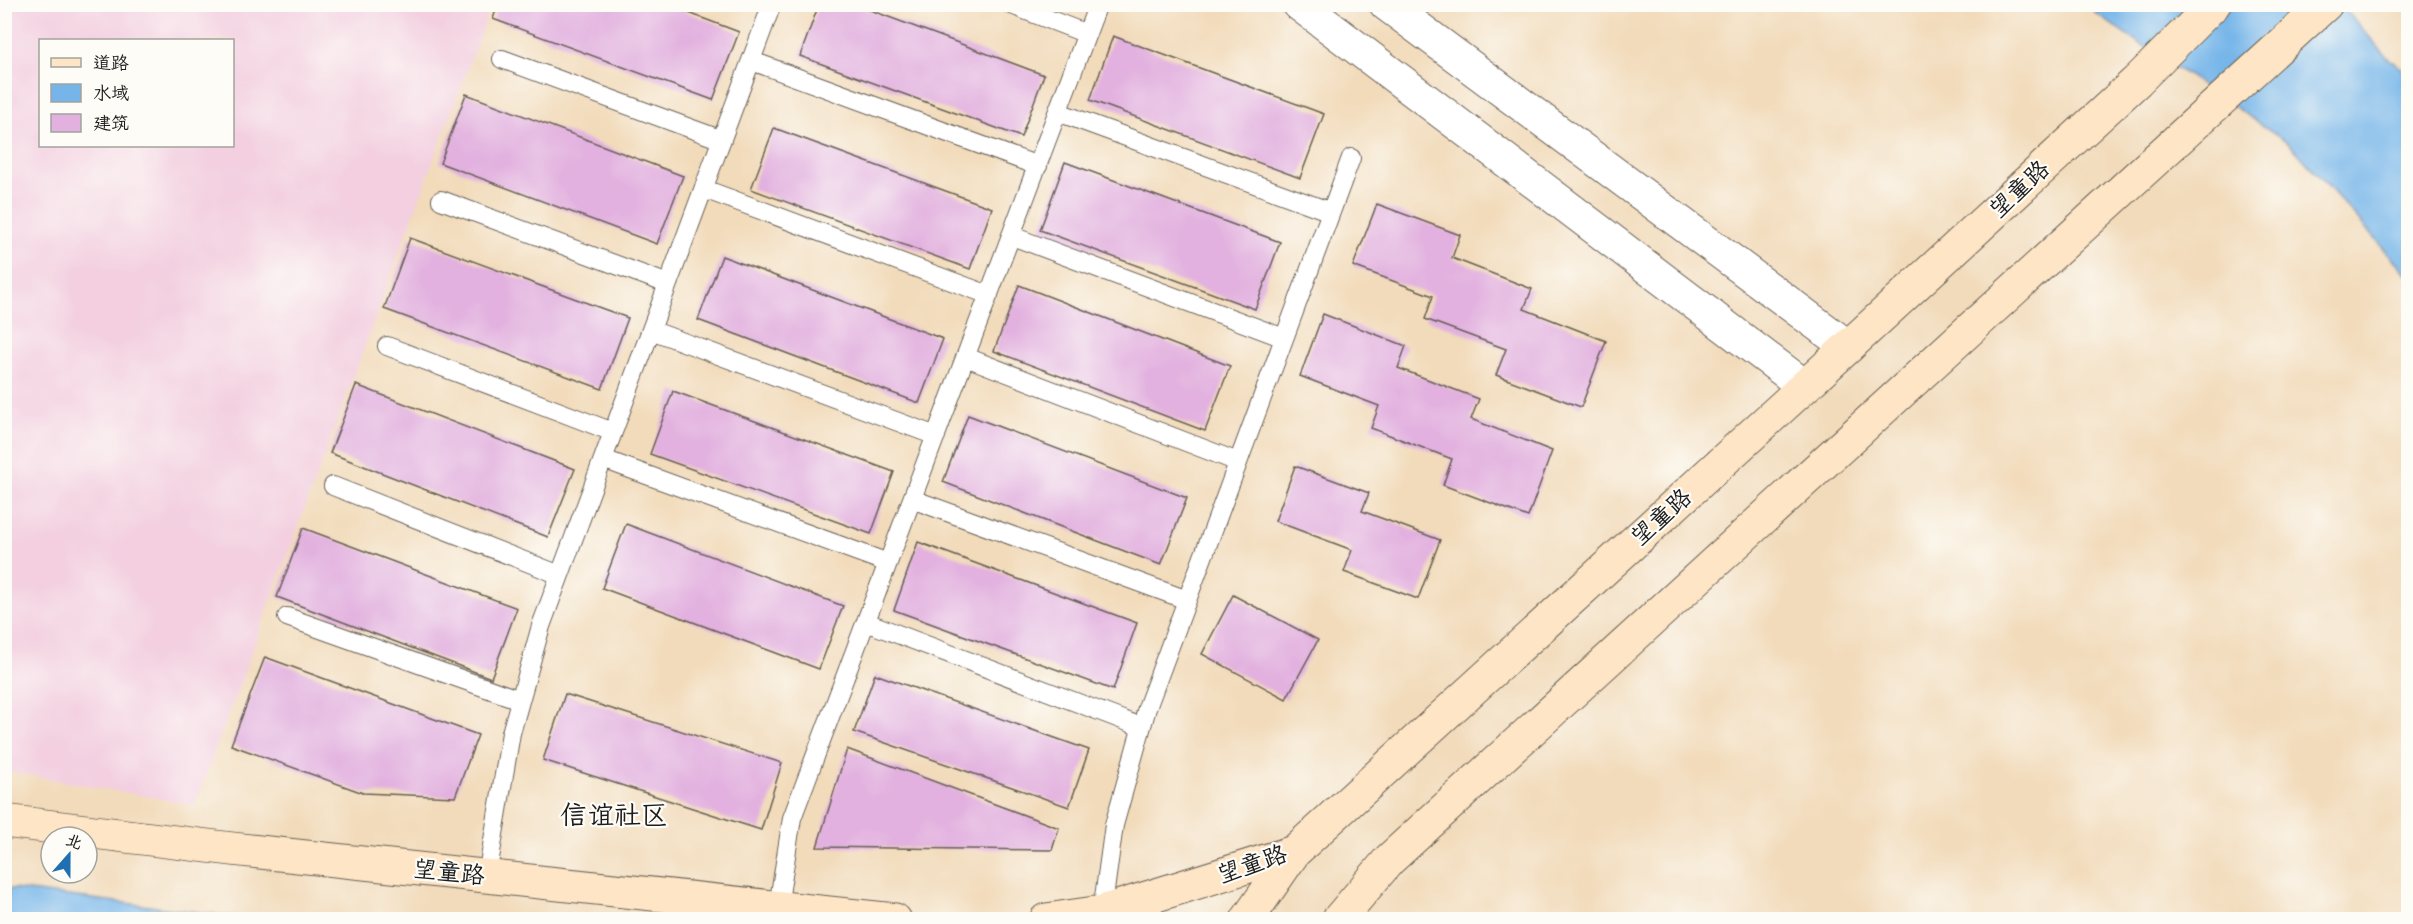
<svg xmlns="http://www.w3.org/2000/svg" width="2413" height="924" font-family="Caveat,'LXGW WenKai TC',sans-serif">
<style>
.built{fill:#f3cfe0;fill-rule:evenodd}
.water{fill:#76b5e9;stroke:#496882;stroke-width:1.5}
.building{fill:#e2b1df}
.lines{fill:none;stroke-linecap:round;stroke-linejoin:round}
.lane-casing{stroke:#675f54;stroke-width:20}
.street-casing{stroke:#675f54;stroke-width:35}
.secondary-casing{stroke:#675f54;stroke-width:35}
.lane{stroke:#fff;stroke-width:18}
.street{stroke:#fff;stroke-width:33}
.secondary{stroke:#fde5c5;stroke-width:33}
.labels{text-anchor:middle;stroke-width:4.5;stroke-linejoin:round;paint-order:stroke}
.street-label{font-size:24px;fill:#1c1c1c;stroke:#fdfcf7}
.quarter-label{font-size:27px;fill:#1c1c1c;stroke:#fdfcf7}
</style>
<rect width="100%" height="100%" fill="#fdfcf7"/>
<filter id="ink" filterUnits="userSpaceOnUse"><feTurbulence type="fractalNoise" baseFrequency=".0167" numOctaves="2"/><feDisplacementMap in="SourceGraphic" scale="12" xChannelSelector="R" yChannelSelector="G"/><feConvolveMatrix kernelMatrix="1 2 1 2 8 2 1 2 1" color-interpolation-filters="sRGB"/></filter>
<filter id="wash" filterUnits="userSpaceOnUse"><feTurbulence type="fractalNoise" baseFrequency=".008" numOctaves="4" result="noise"/><feDisplacementMap in="SourceGraphic" scale="24" xChannelSelector="R" yChannelSelector="G"/><feGaussianBlur stdDeviation="1.35" result="paint"/><feColorMatrix in="noise" values="0 0 0 0 0 0 0 0 0 0 0 0 0 0 0 0 0 1.4 0 .05"/><feComposite in="paint" operator="in"/></filter>
<g filter="url(#wash)">
<rect width="100%" height="100%" fill="#f2dbbb"/>
<path class="built" d="M4,5h487l-296,800 -190,-34zM40,40h192v106h-192z"/>
<path class="water" d="M2089,5h252l46,52 21,16v202l-119,-132 -193,-129z
M5,888l247,31h-247z"/>
<g id="blocks">
<path class="building" d="M498,4h167l74,28 -26,68 -220,-81z
M819,4h35l190,71 -23,62 -221,-81z
M1113,36l211,78 -24,64 -210,-78z
M466,94l217,82 -26,68 -217,-81z
M774,128l218,80 -22,61 -219,-80z
M1065,162l215,80 -25,67 -215,-79z
M1377,204l83,31 -8,23 80,31 -8,20 82,32 -25,66 -85,-32 10,-26 -81,-30 8,-23 -80,-30z
M410,238l218,80 -26,71 -218,-80z
M722,256l221,83 -24,64 -221,-83z
M1019,285l211,81 -25,65 -211,-80z
M1323,314l83,32 -8,22 81,31 -8,20 81,32 -24,66 -85,-32 9,-26 -81,-31 8,-22 -79,-30z
M356,385l219,84 -27,68 -218,-84z
M673,391l221,81 -23,62 -221,-80z
M968,415l219,83 -26,67 -218,-83z
M1295,466l74,27 -7,18 78,29 -22,59 -74,-27 8,-22 -77,-29z
M626,524l217,82 -24,63 -217,-81z
M303,528l214,80 -26,70 -214,-81z
M918,542l219,81 -24,67 -219,-80z
M1233,595l85,45 -32,59 -84,-45z
M265,657l213,78 -23,62 -92,-4 -132,-48z
M875,674l214,76 -20,57 -215,-75z
M565,694l217,69 -21,67 -218,-70z
M847,749l212,79 -7,22 -235,-3z"/>
</g>
</g>
<g filter="url(#ink)">
<use href="#blocks" fill-opacity="0" stroke="#675f54" stroke-width="1.5"/>
<g class="lines">
<defs>
<path id="lane" d="M1009,4l78,30
M502,59l220,81
M752,61l286,105
M1058,112l273,100
M704,189l285,106
M441,200l227,84
M1012,236l272,102
M651,330l285,106
M387,346l226,86
M966,357l272,105
M603,459l285,104
M333,486l227,89
M912,499l275,101
M287,617l233,83
M866,622l275,105
M487,876l24,-143 30,-107 231,-622
M778,907l14,-89 306,-814
M1102,912l12,-87 33,-117 204,-550"/>
<path id="street" d="M1299,4l505,382
M1386,4l462,343"/>
<path id="secondary" d="M4,821l228,28 663,71
M1046,920l56,-8 192,-60 554,-505 289,-266 77,-77
M1247,920l47,-68
M1338,920l51,-60 937,-856"/>
</defs>
<use href="#lane" class="lane-casing"/>
<use href="#street" class="street-casing"/>
<use href="#secondary" class="secondary-casing"/>
<use href="#lane" class="lane"/>
<use href="#street" class="street"/>
<use href="#secondary" class="secondary"/>
</g>
</g>
<g class="labels">
<g class="street-label">
<text transform="translate(2019 189) rotate(-43)" y="8">望童路</text>
<text transform="translate(1661 517) rotate(-42)" y="8">望童路</text>
<text transform="translate(1252 864) rotate(-19)" y="8">望童路</text>
<text transform="translate(449 872) rotate(6)" y="8">望童路</text>
</g>
<g class="quarter-label">
<text x="614" y="824">信谊社区</text>
</g>
</g>
<rect width="2413" height="924" fill="none" stroke="#fdfcf7" stroke-width="24"/>
<rect x="39" y="39" width="195" height="108" fill="#fdfcf7" stroke="#a3a29f" stroke-width="1.5"/>
<rect x="51" y="58" width="30" height="9" fill="#fde5c5" stroke="#a3a29f" stroke-width="1.5"/>
<text x="93" y="69" font-size="18" fill="#1c1c1c">道路</text>
<rect x="51" y="84" width="30" height="18" fill="#76b5e9" stroke="#a3a29f" stroke-width="1.5"/>
<text x="93" y="99" font-size="18" fill="#1c1c1c">水域</text>
<rect x="51" y="114" width="30" height="18" fill="#e2b1df" stroke="#a3a29f" stroke-width="1.5"/>
<text x="93" y="129" font-size="18" fill="#1c1c1c">建筑</text>
<g transform="translate(69 855) rotate(21)"><circle r="28" fill="#fdfcf7" stroke="#a3a29f" stroke-width="1.5"/>
<path d="M0-4.5L10 22L0 15L-10 22Z" fill="#1f6fb2"/>
<text y="-9" font-size="16" font-weight="bold" text-anchor="middle" fill="#1c1c1c">北</text>
</g>
</svg>
